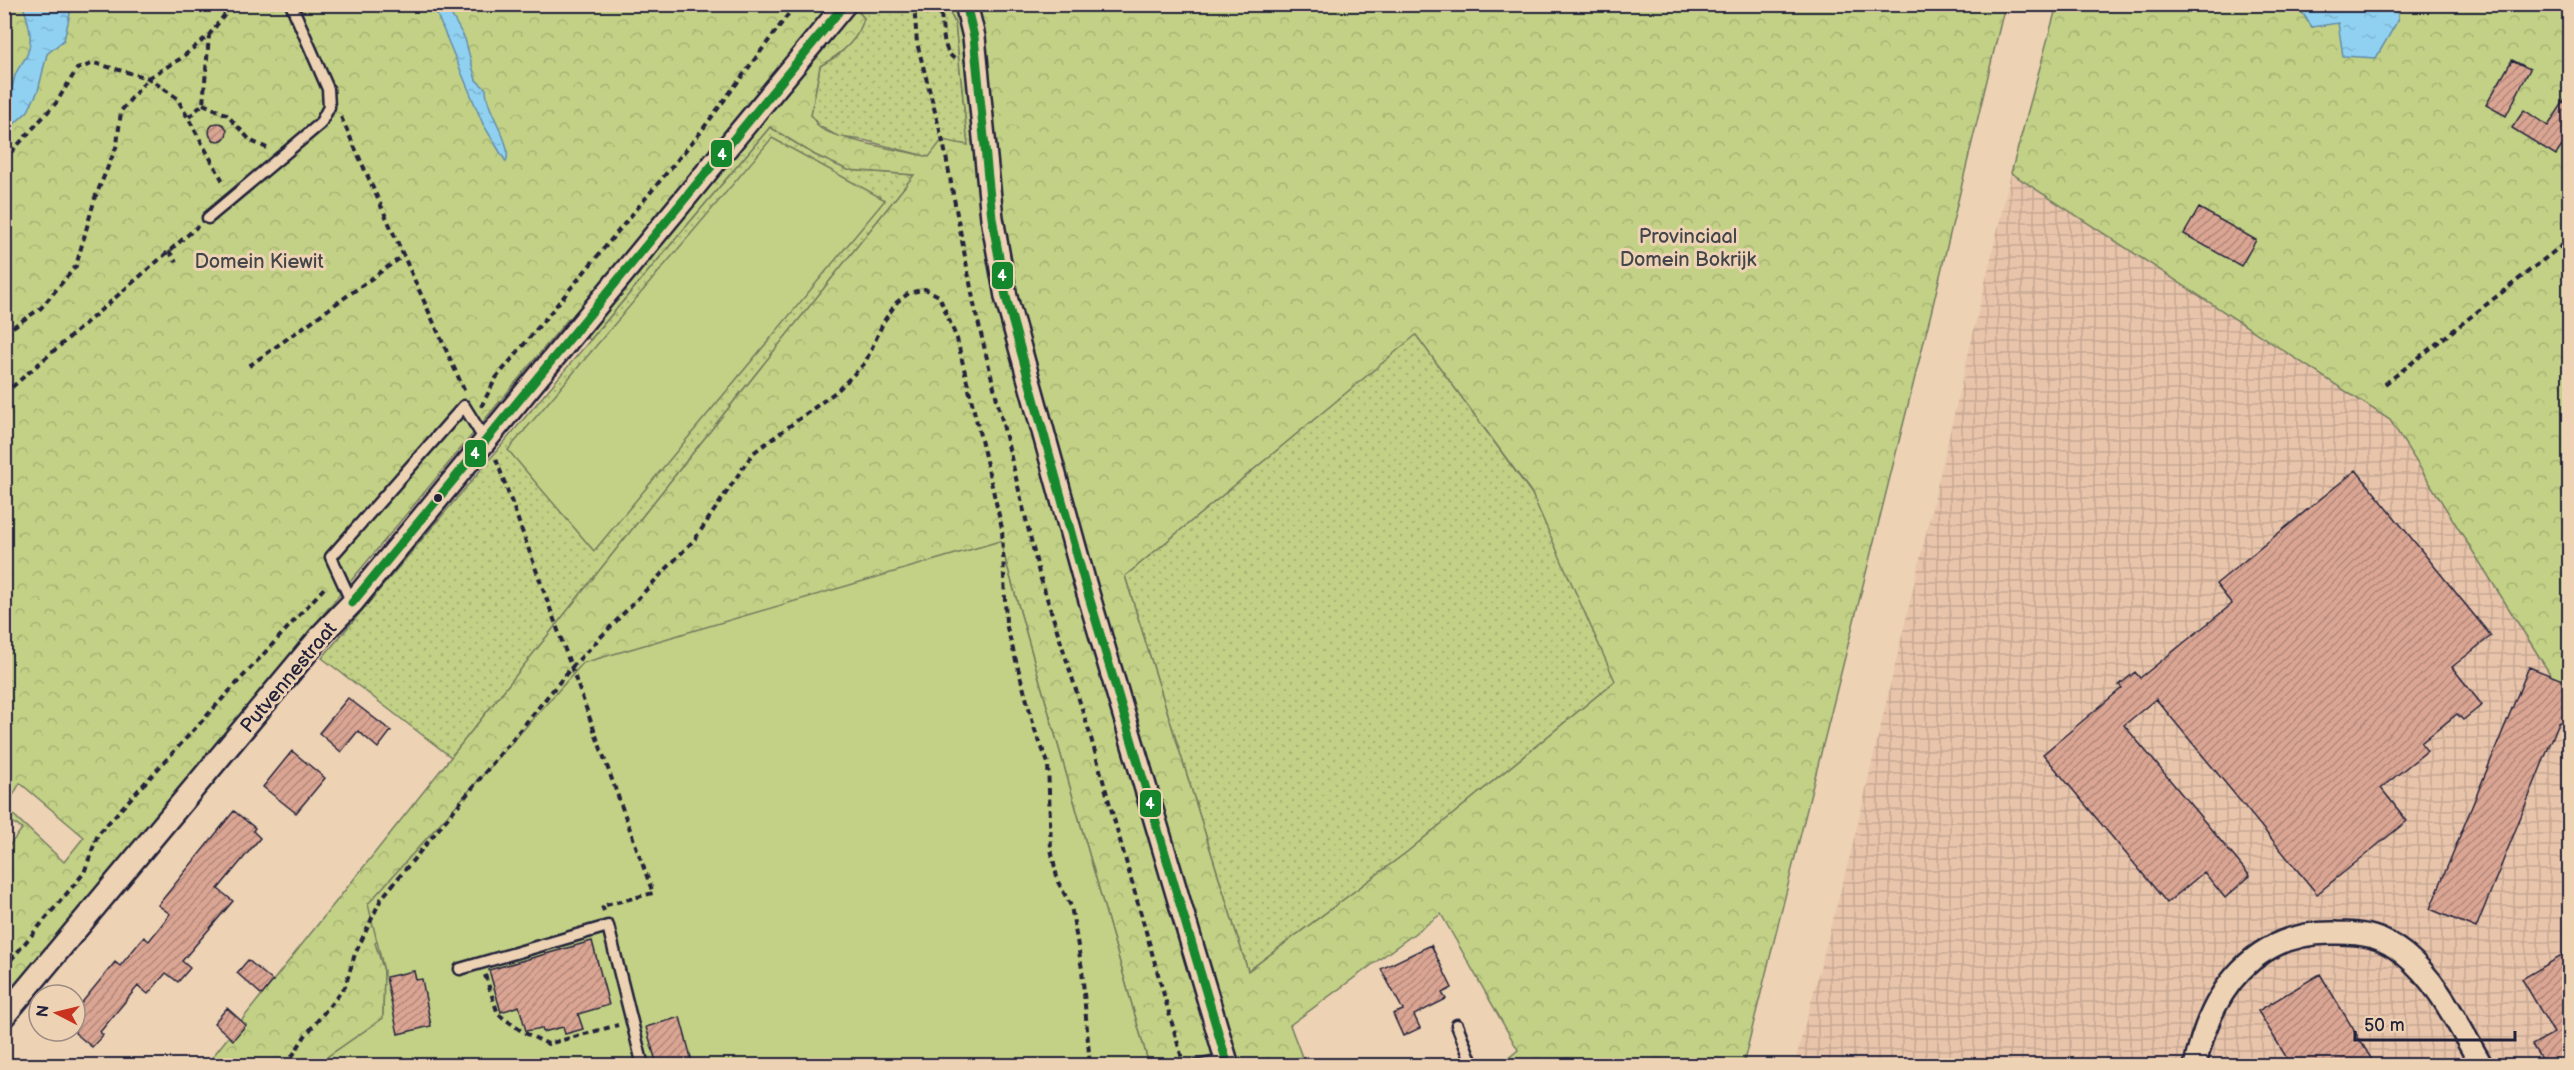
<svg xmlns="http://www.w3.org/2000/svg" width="2574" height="1070" font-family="'Balsamiq Sans',sans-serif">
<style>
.industrial{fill:url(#industrial-grid)}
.grass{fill:url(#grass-dots);stroke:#727a60;stroke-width:1.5}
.forest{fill:url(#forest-crowns);stroke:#727a60;stroke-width:1.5;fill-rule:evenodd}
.pitch{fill:#c2d185;stroke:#727a60;stroke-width:1.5}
.water{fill:url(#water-ripples);stroke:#648ba8;stroke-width:1.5}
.building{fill:url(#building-hatch);stroke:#22223b;stroke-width:1.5}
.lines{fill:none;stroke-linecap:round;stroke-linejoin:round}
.service-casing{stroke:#22223b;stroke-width:15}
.minor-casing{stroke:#22223b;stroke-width:26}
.path{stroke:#22223b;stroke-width:4;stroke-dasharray:6 4.5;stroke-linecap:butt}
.service{stroke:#edd2b4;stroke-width:10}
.minor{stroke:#edd2b4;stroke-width:21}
.bus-1-casing{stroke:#edd2b4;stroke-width:14}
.bus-1{stroke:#15882e;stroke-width:9}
.bus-dot{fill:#22223b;stroke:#edd2b4;stroke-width:2}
.labels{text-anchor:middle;stroke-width:6;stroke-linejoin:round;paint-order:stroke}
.park-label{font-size:20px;fill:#42454a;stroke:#edd2b4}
.street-label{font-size:20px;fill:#22223b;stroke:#edd2b4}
.line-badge{stroke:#edd2b4;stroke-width:2}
.badge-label{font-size:16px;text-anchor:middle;font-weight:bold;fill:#fff}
</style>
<defs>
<pattern id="industrial-grid" width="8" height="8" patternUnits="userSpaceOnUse" patternTransform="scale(1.5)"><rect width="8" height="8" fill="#e8c4aa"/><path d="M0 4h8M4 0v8" fill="none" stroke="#c7a893"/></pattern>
<pattern id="grass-dots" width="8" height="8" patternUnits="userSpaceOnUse" patternTransform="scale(1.5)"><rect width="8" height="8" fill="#c2d185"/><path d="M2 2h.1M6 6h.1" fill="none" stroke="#a6b374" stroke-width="1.8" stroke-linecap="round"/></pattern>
<pattern id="forest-crowns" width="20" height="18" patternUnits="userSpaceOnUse" patternTransform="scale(1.5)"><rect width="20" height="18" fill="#c2d185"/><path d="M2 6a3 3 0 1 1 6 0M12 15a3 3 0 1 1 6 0" fill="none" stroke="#a6b374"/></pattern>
<pattern id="water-ripples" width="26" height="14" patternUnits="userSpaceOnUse" patternTransform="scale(1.5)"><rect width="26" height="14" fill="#90d1f1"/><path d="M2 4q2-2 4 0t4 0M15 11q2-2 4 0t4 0" fill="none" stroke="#7cb3d0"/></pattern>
<pattern id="building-hatch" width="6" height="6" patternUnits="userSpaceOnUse" patternTransform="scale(1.5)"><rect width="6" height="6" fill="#dba593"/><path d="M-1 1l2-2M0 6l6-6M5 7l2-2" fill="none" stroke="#b18679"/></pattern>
</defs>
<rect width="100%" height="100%" fill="#edd2b4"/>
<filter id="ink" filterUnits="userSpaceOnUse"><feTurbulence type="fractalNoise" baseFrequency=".0167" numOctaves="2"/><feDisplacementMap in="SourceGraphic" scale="12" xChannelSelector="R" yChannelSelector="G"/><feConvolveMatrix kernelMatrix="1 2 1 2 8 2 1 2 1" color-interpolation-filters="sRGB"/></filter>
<g filter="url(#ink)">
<path class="industrial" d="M2011,173l379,247 179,284v361l-775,1 58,-218z"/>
<path class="grass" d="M940,4l7,3 8,16 13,122 -39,12 -66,-17 -24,-3 -20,-11 -8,-11 9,-49 19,-11 25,-37 -8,-10 4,-3z
M770,127l45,28 33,15 66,5 -463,582 -129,-99z
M1416,334l232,320 -241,198 -159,119 -123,-395z"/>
<path class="forest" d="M4,5h848l12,13c-5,22 -24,37 -44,48l-9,49c2,3 5,9 8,12 13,12 87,24 110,30l13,-17 26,5 -13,-122 -8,-18h1058l-73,304 -189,756h-243l18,-15 -77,-136 -151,111 15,40h-64l-158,-458 49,175 85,283h-68l-149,-524 -625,402 9,28 -1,47 -56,39 -5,8h-116l708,-890 -66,-5 -33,-15 -45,-28 -180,213 -21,-22 -564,680v-147l17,-22 -18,-13zM1416,335l115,157 84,189 -208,171 -159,119 -123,-395zM20,783l64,54 -20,25 -58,-54z
M2057,5h240l15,22 26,-5 60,-2 -1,-15h172v699l-179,-284 -379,-247z"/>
<path class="pitch" d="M772,138l113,62 -291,351 -86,-101z
M1000,541l149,524 -827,1 5,-9 56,-39 1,-47 -16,-67 215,-241z"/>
<path class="water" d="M19,5h53l-8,35 -17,14 -9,37 -10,20 -18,17 -5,10v-41c9,-6 7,-14 11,-24 3,-6 7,-11 10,-16 8,-17 3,-34 -3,-51z
M433,5h13l19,34 11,41 10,9c0,24 28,54 20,73l-23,-38z
M2297,5h100l1,15 -22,38 -33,-2 -5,-33 -26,4z"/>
<path class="building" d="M2512,60l18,9 -24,47 -20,-11z
M2570,92v42l-14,21 -44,-27 12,-18 24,16z
M209 132a9 9 0 1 1 18 0a9 9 0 1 1-18 0Z
M2199,208l57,32 -15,26 -57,-32z
M2356,470l135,166 -39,31 30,38 -19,15 -6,-6 -36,29 6,8 -46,37 26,33 -90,73 -161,-195 -32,26 126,151 -25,22 -21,-26 -37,31 -124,-149 79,-66 -3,-3 16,-13 5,6 92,-74 -16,-20z
M2529,667l41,16v43l-11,-4 -83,206 -46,-19z
M348,698l43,33 -13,17 -20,-17 -17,21 -22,-19z
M292,751l33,27 -29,35 -33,-26z
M234,811l21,17 -2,3 7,7 -42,51 15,12 -51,60 8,7 -12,14 -12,-9 -18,21 -10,-8 -38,46 3,3 -11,12 -17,-14v-22l40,-49 5,4 24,-29 5,4 21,-27 -12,-9z
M592,941l17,64 -31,9 5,15 -18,5 -2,-7 -20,5 -1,-4 -16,3 -7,-25 -18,6 -12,-42z
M1431,945l21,43 -10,5 4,6 -32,16 6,13 -17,8 -10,-22 10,-4 -22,-41z
M2570,951v114h-25l-13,-20 22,-12 -32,-54z
M248,960l25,21 -11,14 -25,-22z
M414,971l2,9 6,-1 9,47 -33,8 -12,-57z
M2320,974l55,91h-84l-33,-54z
M227,1008l19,17 -13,15 -19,-17z
M680,1017l13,48h-36l-11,-38z"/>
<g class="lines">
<defs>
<path id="service" d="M208,218l112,-94 9,-17 -1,-18 -37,-85
M352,603l-21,-46 133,-151 21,34
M460,969l148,-43 35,140
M1457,1025l16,41
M1197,1066l30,-6"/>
<path id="minor" d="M966,4l8,33 18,181 14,79 78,283 144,486
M4,1016l320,-384 28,-29 493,-599
M2195,1066c15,-75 60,-136 142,-133 27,0 45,3 67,21 35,28 55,73 78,112"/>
</defs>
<use href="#service" class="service-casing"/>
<use href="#minor" class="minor-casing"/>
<path class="path" d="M914,4l3,39 27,103 31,163 64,264 50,158 94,331
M939,4c5,16 1,47 16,55
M203,104l23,10 25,27 16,7
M189,117l14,-13 6,-68
M341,117l124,275
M4,160l52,-57 21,-34 17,-6 54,15 29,20 48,87
M169,251l7,11
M4,333l37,-25 35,-42 19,-68 22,-53 4,-34 27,-33 32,-19 29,-24 24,-31
M249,366l154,-110
M2385,384l185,-145
M4,394l194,-168
M481,407l15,-29 203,-244 97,-130
M496,459l157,434 -51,13 2,5
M4,968l80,-95 14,-39 229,-249
M485,975l13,39 25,18 25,12 70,-19
M286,1066l19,-30 40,-49 10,-33 26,-55 190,-231 124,-129 58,-86 84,-62 28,-28 19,-42 13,-19 12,-9 16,-4 14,7 18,43 45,189 4,96 29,106 13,33 3,86 7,33 13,24 11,63 8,97"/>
<use href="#service" class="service"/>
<use href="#minor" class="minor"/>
<defs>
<path id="bus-1" d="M966,4l8,33 18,181 14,79 78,283 144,486
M352,603l493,-599"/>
</defs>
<use href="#bus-1" class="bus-1-casing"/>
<use href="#bus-1" class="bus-1"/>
</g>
</g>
<circle class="bus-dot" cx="438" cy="498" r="5"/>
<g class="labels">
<g class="park-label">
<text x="1688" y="243">Provinciaal<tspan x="1688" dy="23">Domein Bokrijk</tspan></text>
<text x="259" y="268">Domein Kiewit</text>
</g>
<g class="street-label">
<text transform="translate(288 677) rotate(-50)" y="7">Putvennestraat</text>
</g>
</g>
<g class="line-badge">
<rect x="710" y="139" width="23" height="29" rx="6" fill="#15882e"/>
<rect x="991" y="261" width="23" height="29" rx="6" fill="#15882e"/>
<rect x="464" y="439" width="23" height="29" rx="6" fill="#15882e"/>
<rect x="1139" y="789" width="23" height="29" rx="6" fill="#15882e"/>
</g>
<g class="badge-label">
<text x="722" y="160">4</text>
<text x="1002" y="281">4</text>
<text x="475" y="459">4</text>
<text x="1150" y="809">4</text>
</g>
<rect width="2574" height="1070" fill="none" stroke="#edd2b4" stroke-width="24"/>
<rect x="12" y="12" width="2550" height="1046" fill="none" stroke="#22223b" stroke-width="2" filter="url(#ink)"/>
<g transform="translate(57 1013) rotate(277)"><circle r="28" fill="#edd2b4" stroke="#9c8c84" stroke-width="1.5"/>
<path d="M0-4.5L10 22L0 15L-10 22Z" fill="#c8321e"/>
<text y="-9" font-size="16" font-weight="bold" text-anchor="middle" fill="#22223b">N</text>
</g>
<path d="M2355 1031v9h160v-9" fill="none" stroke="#22223b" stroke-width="3"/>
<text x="2364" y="1031" font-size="18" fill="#22223b" stroke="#edd2b4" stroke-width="4.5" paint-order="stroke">50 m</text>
</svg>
